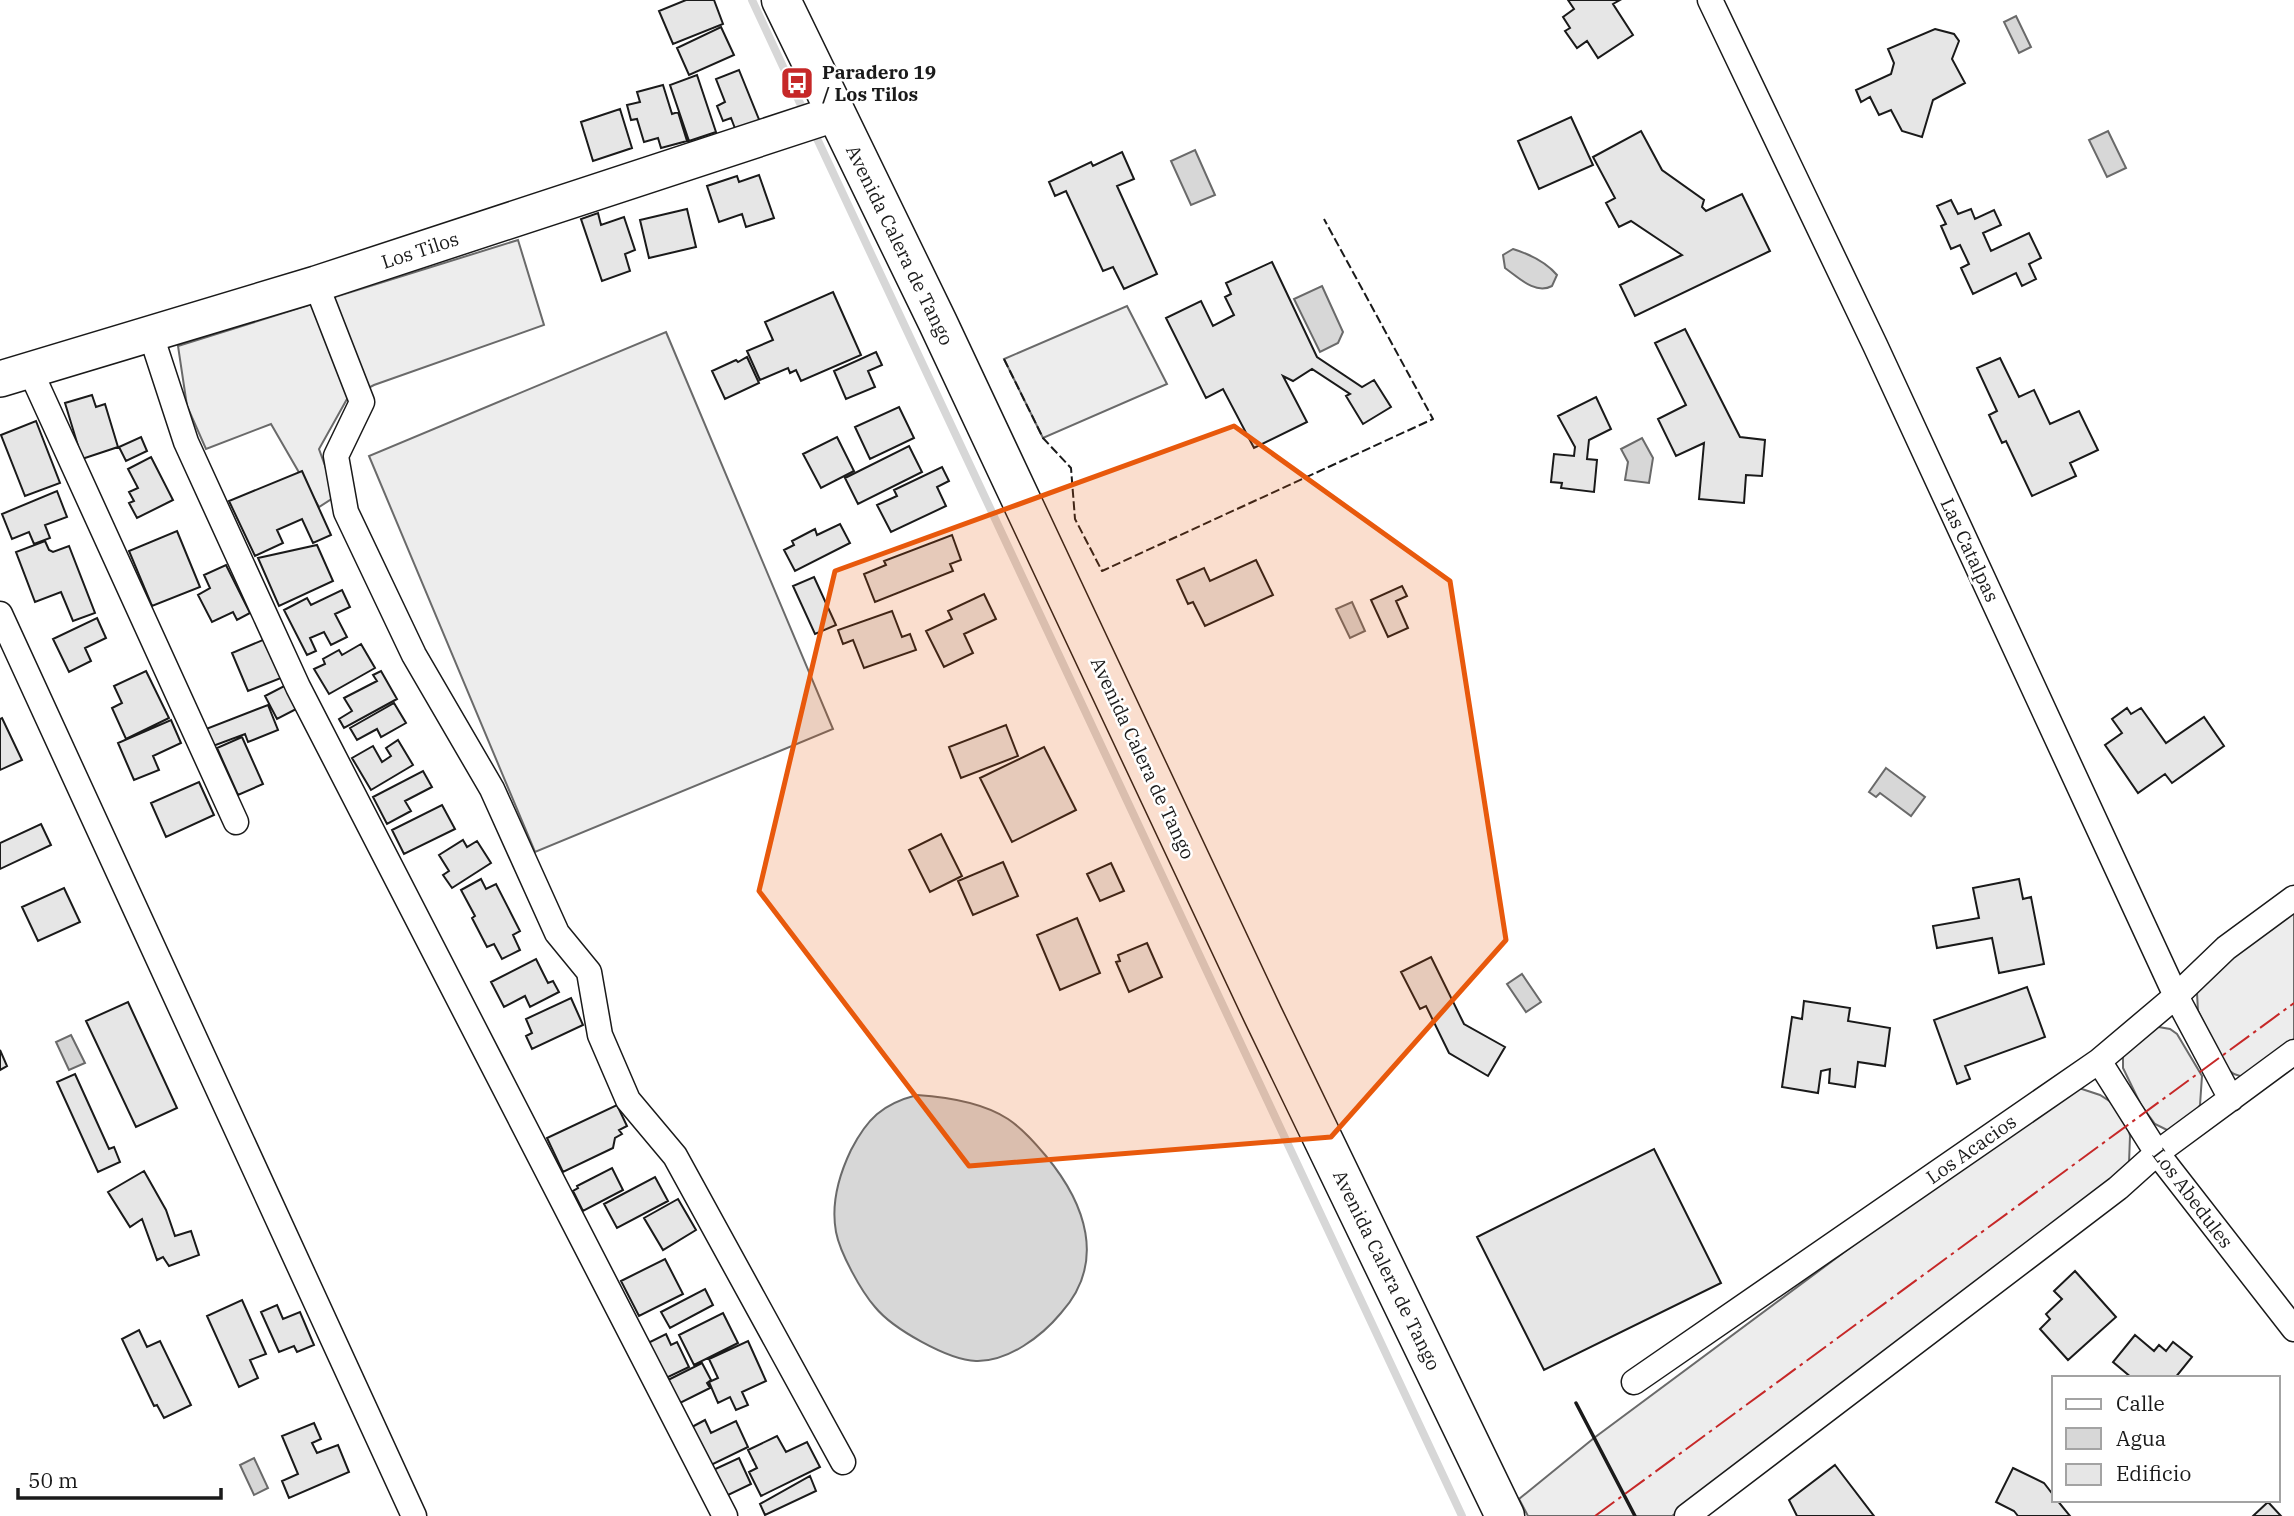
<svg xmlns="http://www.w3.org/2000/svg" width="2294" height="1516" font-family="'IBM Plex Serif',serif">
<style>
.built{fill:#ededed;stroke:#6a6a6a;stroke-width:2}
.water{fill:#d7d7d7;stroke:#6a6a6a;stroke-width:2}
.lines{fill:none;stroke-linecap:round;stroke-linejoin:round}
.stream{stroke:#d7d7d7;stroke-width:8}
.building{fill:#e6e6e6;stroke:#1a1a1a;stroke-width:2}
.street-casing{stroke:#1a1a1a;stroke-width:27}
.secondary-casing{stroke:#1a1a1a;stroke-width:38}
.primary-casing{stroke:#1a1a1a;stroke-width:41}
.street{stroke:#fff;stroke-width:24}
.secondary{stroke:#fff;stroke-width:35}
.primary{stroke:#fff;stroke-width:38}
.fence{stroke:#1a1a1a;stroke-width:2;stroke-dasharray:9 3.5;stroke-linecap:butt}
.wall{stroke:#1a1a1a;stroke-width:3.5}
.power{stroke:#c62828;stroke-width:2;stroke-dasharray:24 5 3.5 5;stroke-linecap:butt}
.marked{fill:#e8590c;fill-opacity:0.2;stroke:#e8590c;stroke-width:5;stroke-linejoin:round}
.labels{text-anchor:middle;stroke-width:5;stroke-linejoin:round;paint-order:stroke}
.poi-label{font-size:19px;font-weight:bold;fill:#1a1a1a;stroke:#fff;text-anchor:start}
.street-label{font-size:19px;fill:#1a1a1a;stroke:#fff}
</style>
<rect width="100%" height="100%" fill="#fff"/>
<path class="built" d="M518,240l26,85 -170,60 -27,14 -28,50 17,47 -17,11 -48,-83 -65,25 -19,-43 -9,-60z
M1127,306l40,78 -124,54 -39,-79z
M666,332l167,397 -298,123 -166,-396z
M2294,906v139l-51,32 -9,-3 -8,-6 -28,-57 -1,-18 5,-11z
M2153,1026l17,3 7,5 25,42 -2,29 -5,8 -26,18 -14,-7 -14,-19 -18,-37v-16z
M2072,1089h10l18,6 14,9 12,12 4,20 -1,27 -16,18 -441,335h-144l-9,-17 75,-61 463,-344z"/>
<path class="water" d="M2016,16l15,31 -12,6 -15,-31z
M2108,131l18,37 -19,9 -18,-37z
M1195,150l20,45 -24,10 -20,-44z
M1513,249c16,5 33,13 44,26l-5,11c-17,9 -34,-9 -47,-18l-2,-13z
M1322,286l21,46 -5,11 -18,9 -26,-53z
M1642,438l11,20 -4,25 -24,-3 3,-18 -7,-13z
M1352,602l13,29 -15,7 -14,-29z
M1886,768l39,29 -14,19 -31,-23 -4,4 -7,-5z
M1522,974l19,28 -15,10 -19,-28z
M71,1035l14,28 -16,7 -13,-28z
M917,1095c30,2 65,7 91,24 15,10 27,24 38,37 39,47 61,106 15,157 -19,23 -53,49 -85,48 -28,-1 -83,-32 -101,-54 -14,-16 -35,-54 -39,-75 -5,-27 3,-57 15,-82 16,-31 31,-46 66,-55z
M254,1458l14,30 -14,7 -14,-30z"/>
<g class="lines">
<path class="stream" d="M752,0l54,116
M813,130l649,1386"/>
</g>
<path class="building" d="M686,0h28l9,24 -50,20 -14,-33z
M1568,0h52l-7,4 20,31 -35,23 -11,-17 -10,7 -12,-17 5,-3 -7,-11 11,-8z
M721,27l13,28 -45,20 -12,-27z
M1935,29l19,5 5,7 -7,18 13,24 -32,17 -11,37 -20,-6 -11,-21 -12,5 -9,-18 -9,5 -5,-12 35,-16 3,-11 -6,-14z
M739,70l21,52 -24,9 -5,-13 -8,3 -6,-15 8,-4 -9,-23z
M697,75l19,57 -27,9 -19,-56z
M663,85l9,29 6,-2 9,29 -26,7 -3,-10 -14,4 -7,-23 -6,1 -4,-15 13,-3 -3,-10z
M620,109l12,39 -39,13 -12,-39z
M1571,117l22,48 -54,24 -21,-48z
M1641,131l21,39 42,30 -2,7 4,4 36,-17 28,57 -135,65 -15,-31 62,-30 -51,-34 -12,6 -13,-24 9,-5 -22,-41z
M1122,152l12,27 -17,7 40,88 -33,15 -11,-22 -10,4 -37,-80 -11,5 -6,-14 42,-20 2,4z
M759,175l15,43 -28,9 -4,-13 -23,8 -12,-36 30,-10 2,6z
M1951,200l7,14 13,-5 4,10 19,-9 7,15 -18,8 8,18 38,-18 12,25 -12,6 7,15 -14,7 -6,-13 -43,21 -12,-26 8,-4 -9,-19 -9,4 -10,-23 5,-2 -9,-18z
M687,209l9,38 -47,11 -9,-38z
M598,213l3,12 23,-8 11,33 -10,4 5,17 -28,10 -21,-62z
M1272,262l45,95 45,30 12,-7 17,27 -28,17 -17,-28 4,-2 -38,-25 -19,12 -10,-5 24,46 -53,26 -31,-59 -17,9 -40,-80 35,-17 12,25 21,-11 -9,-18 6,-3 -5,-11z
M833,292l28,63 -60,26 -5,-11 -6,3 -2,-5 -28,12 -13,-29 26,-11 -8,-18z
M1685,329l55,108 25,3 -3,36 -16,-1 -2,28 -45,-4 5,-56 -28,13 -18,-37 28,-14 -31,-62z
M876,352l6,13 -14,6 7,16 -29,12 -12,-28z
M747,357l12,26 -34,16 -13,-28 24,-11 2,2z
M2000,358l19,39 15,-7 16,34 29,-13 19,39 -28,13 6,13 -44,20 -26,-55 -4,2 -13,-28 8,-4 -20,-43z
M92,395l4,12 9,-3 13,43 -36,12 -17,-56z
M1596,397l15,32 -22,11 -2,19 10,1 -3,32 -33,-4 1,-5 -11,-1 3,-28 20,2 1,-9 -17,-31z
M899,407l15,31 -44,21 -15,-32z
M36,421l24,62 -35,13 -24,-61z
M141,437l6,14 -21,10 -7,-14z
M837,437l17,34 -33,17 -18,-34z
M909,446l13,26 -64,32 -13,-26z
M151,457l22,43 -36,18 -8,-15 5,-2 -5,-9 9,-4 -10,-19z
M942,467l7,14 -12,6 9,19 -55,26 -14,-27 20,-9 -3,-6z
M302,471l29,64 -18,8 -11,-24 -25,11 6,13 -28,13 -26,-55z
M57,491l10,26 -22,8 5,13 -16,6 -5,-12 -17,7 -10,-25z
M840,524l10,19 -55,28 -11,-21 10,-5 -2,-4 23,-12 2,6z
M177,531l23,56 -48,19 -23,-55z
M952,535l9,25 -11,4 3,7 -78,31 -11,-28 22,-9 -2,-4z
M45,541l4,9 4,2 16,-6 26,67 -22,8 -12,-29 -26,10 -19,-50z
M317,545l16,36 -54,25 -21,-48z
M1256,560l17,35 -68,31 -12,-24 -5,2 -11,-24 27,-12 6,13z
M226,565l24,48 -13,7 -4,-8 -21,10 -14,-27 12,-7 -6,-13z
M814,577l22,48 -21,9 -22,-48z
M1402,586l5,10 -11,5 12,27 -20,9 -17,-37z
M342,590l8,17 -15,7 12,23 -16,8 -7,-13 -14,6 6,13 -9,4 -23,-45 23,-12 4,7z
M984,594l12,25 -32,15 9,19 -29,14 -18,-36 26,-12 -4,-8z
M892,611l10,26 8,-3 6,16 -52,18 -11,-28 -10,4 -5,-14z
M97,618l9,20 -21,10 6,13 -22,11 -16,-33z
M270,637l16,39 -38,15 -16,-38z
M361,644l14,24 -46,26 -15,-25 11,-5 -2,-5 16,-9 3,5z
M146,671l23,47 -43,21 -14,-31 10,-5 -8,-17z
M381,671l16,28 -53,29 -5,-9 13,-8 -8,-13 33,-17 -4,-6z
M290,683l12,23 -25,13 -12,-23z
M394,703l12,20 -25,14 -4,-8 -20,11 -7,-12z
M268,705l10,25 -30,12 -3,-8 -32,12 -7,-17z
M2127,708l4,6 10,-6 25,35 38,-26 20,29 -52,37 -7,-9 -27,19 -33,-48 17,-12 -10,-14z
M2,718l20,42 -22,10v-51z
M171,720l10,23 -28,13 6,14 -25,10 -16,-37z
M1006,725l12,31 -57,22 -12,-31z
M242,737l21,47 -25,11 -21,-47z
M398,740l15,25 -42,25 -19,-32 21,-12 9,16 9,-6 -5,-8z
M1044,747l32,63 -64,32 -32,-64z
M423,771l9,16 -27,14 6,10 -24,13 -14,-27z
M199,782l15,33 -48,22 -15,-34z
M442,805l13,24 -51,25 -12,-24z
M41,824l10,21 -51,24v-26z
M941,834l21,42 -32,16 -21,-42z
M463,840l4,7 10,-6 14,22 -39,25 -9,-13 6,-4 -10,-16z
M1003,862l15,34 -45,19 -15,-34z
M1111,863l13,28 -24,10 -13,-27z
M481,879l5,10 10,-5 24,47 -7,4 7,15 -18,9 -8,-15 -7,3 -15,-29 3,-2 -14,-26z
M2019,879l4,20 8,-2 13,67 -45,9 -7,-35 -55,10 -4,-22 46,-8 -6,-30z
M64,888l16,34 -42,19 -16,-34z
M1077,918l23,55 -40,17 -23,-55z
M1147,943l15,34 -33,15 -13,-30 4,-1 -2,-6z
M1431,957l33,67 41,23 -17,29 -39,-23 -23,-47 -6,3 -19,-37z
M536,959l12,24 5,-2 6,11 -29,15 -5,-11 -21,11 -13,-25z
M2027,987l18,50 -80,29 5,13 -13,5 -23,-64z
M571,998l12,27 -51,24 -6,-13 6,-3 -6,-14z
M1804,1001l46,7 -2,13 42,7 -5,38 -27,-4 -3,25 -26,-4 1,-14 -9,2 -3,22 -36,-6 10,-70 10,2z
M128,1002l49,106 -41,19 -50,-106z
M0,1050l7,16 -7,4z
M75,1074l34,75 5,-2 6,15 -22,10 -41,-90z
M617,1105l10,21 -8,4 3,4 -7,4 -2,10 -50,24 -16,-34z
M1654,1149l67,134 -177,87 -67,-133z
M612,1168l11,22 -40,21 -10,-20 5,-3 -1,-2z
M144,1171l22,39 9,26 16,-5 8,24 -30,11 -6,-9 -6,3 -15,-41 -12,8 -22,-35z
M655,1177l13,24 -51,27 -13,-24z
M678,1199l18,31 -33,20 -19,-32z
M665,1259l18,35 -44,22 -18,-35z
M2075,1271l41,46 -48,43 -28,-31 10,-10 -4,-5 16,-15 -8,-8z
M705,1289l8,16 -43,23 -9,-16z
M242,1300l24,54 -16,6 8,18 -19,9 -32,-71z
M277,1305l6,14 17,-7 14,33 -17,7 -3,-6 -15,6 -18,-40z
M723,1313l15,30 -44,22 -15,-30z
M139,1330l8,17 13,-6 31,64 -27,13 -7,-13 -3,1 -32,-67z
M666,1334l5,11 6,-3 12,25 -25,12 -18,-35z
M2135,1335l19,16 5,-6 7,6 7,-9 19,15 -17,21h-43l-19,-16z
M748,1341l18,40 -24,11 6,13 -12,5 -6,-13 -12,6 -9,-21 9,-4 -9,-19z
M702,1363l9,17 -4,3 3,5 -30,15 -12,-23z
M705,1420l6,13 25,-12 12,26 -39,19 -19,-38z
M314,1423l7,16 -9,4 5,10 21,-8 11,27 -60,26 -7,-17 16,-7 -16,-38z
M777,1436l9,16 21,-10 13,25 -59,29 -12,-24 8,-4 -9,-18z
M739,1458l12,26 -27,13 -13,-26z
M1835,1465l39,51h-77l-8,-16z
M2013,1468l31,15 10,13v4h3l13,16h-52l-4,-5 -18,-9z
M810,1476l6,15 -51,24 -5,-11z
M2268,1502l13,14h-28z"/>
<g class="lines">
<defs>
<path id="street" d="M1710,0l165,345 301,651 55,103
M316,284l46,118 -26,54 10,56 68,143 78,134 65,144 32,39 11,63 28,65 47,56 168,306
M151,335l35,107 112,245 427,829
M30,370l206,452
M0,614l414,902
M2099,1061l58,92 137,176
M1634,1382l465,-321 77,-65 50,-48 68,-50
M1687,1516l431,-328 39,-35 137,-101"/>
<path id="secondary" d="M0,379l316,-95 521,-171"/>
<path id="primary" d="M781,0l157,323 325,692 242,501"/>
</defs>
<use href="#street" class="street-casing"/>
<use href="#secondary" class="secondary-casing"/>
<use href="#primary" class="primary-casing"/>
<use href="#street" class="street"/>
<use href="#secondary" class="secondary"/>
<use href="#primary" class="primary"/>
<path class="fence" d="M1004,359l39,79 28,30 4,51 27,52 331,-152 -109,-200"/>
<path class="wall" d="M1576,1403l59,113"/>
<path class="power" d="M1595,1516l699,-513"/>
</g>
<path class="marked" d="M1234,426l216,155 56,359 -175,197 -362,29 -210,-275 76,-320z"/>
<defs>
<symbol id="bus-square" viewBox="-11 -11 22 22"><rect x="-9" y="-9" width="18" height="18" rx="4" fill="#c62828" stroke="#fff"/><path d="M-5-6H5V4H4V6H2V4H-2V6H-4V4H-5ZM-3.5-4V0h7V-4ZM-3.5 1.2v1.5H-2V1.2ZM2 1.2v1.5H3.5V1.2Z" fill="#fff"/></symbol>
</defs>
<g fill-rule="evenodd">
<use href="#bus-square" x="778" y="64" width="38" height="38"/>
</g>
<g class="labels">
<g class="poi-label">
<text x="822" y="79">Paradero 19<tspan x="822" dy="22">/ Los Tilos</tspan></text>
</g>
<g class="street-label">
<text transform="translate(900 245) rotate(64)" y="7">Avenida Calera de Tango</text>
<text transform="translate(420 250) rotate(-18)" y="7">Los Tilos</text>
<text transform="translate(1970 550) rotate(65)" y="7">Las Catalpas</text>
<text transform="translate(1143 758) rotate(65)" y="7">Avenida Calera de Tango</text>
<text transform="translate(1971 1149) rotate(-35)" y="7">Los Acacios</text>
<text transform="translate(2193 1198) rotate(53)" y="7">Los Abedules</text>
<text transform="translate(1387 1270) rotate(64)" y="7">Avenida Calera de Tango</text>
</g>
</g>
<rect x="2052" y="1376" width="228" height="126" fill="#ffffff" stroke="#a3a3a3" stroke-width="2"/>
<rect x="2066" y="1399" width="35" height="10" fill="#ffffff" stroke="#a3a3a3" stroke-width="2"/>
<text x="2116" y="1411" font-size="21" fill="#1a1a1a">Calle</text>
<rect x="2066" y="1428" width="35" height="21" fill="#d7d7d7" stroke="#a3a3a3" stroke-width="2"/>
<text x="2116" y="1446" font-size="21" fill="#1a1a1a">Agua</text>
<rect x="2066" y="1464" width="35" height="21" fill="#e6e6e6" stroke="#a3a3a3" stroke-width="2"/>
<text x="2116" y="1481" font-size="21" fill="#1a1a1a">Edificio</text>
<path d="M18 1488v10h203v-10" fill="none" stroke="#1a1a1a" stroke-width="3.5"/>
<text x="28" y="1488" font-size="21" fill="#1a1a1a" stroke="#ffffff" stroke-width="5" paint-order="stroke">50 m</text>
</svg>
